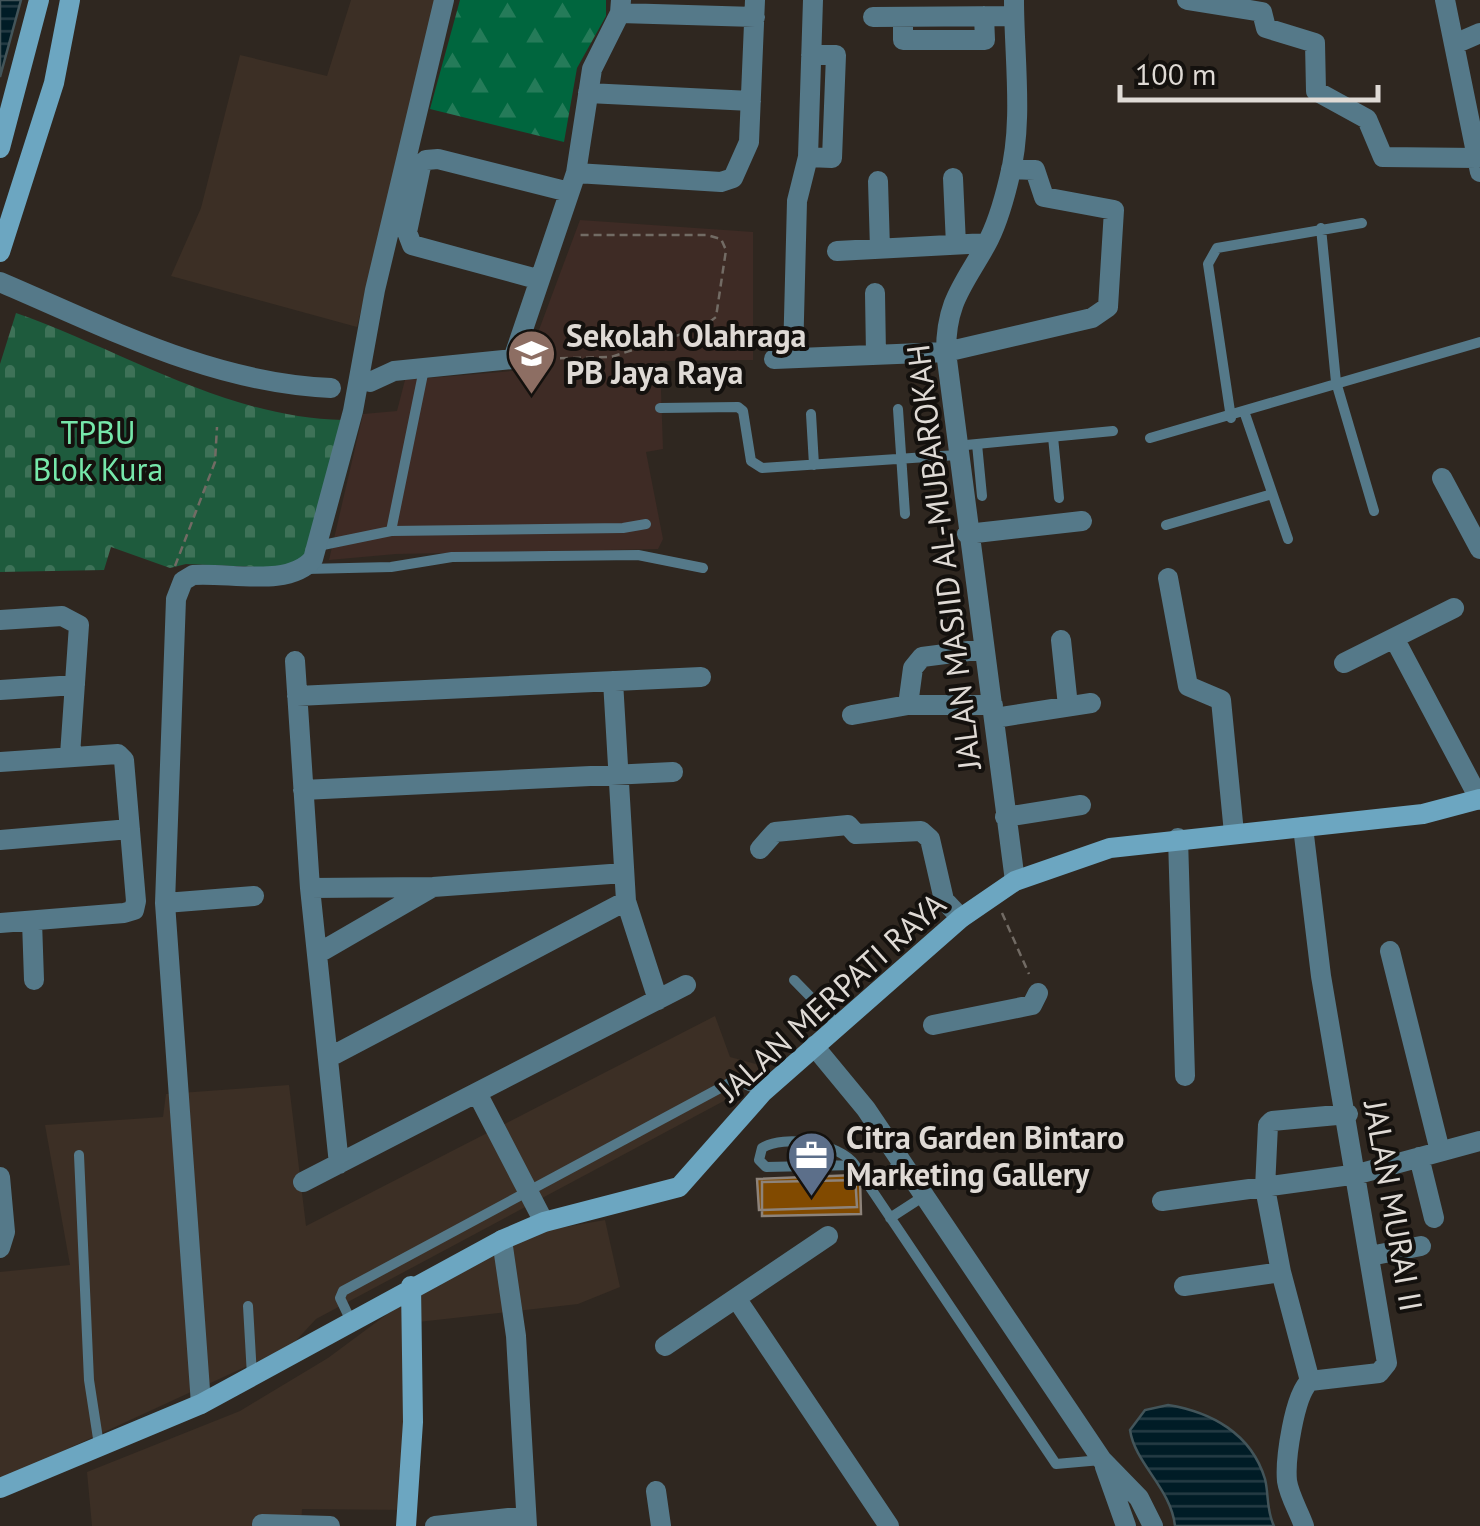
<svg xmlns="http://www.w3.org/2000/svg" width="1480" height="1526" font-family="'PT Sans',sans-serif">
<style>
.built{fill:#3c2f25}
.education{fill:#3e2b25}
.forest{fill:url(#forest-firs)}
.cemetery{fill:url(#cemetery-stones)}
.water{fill:url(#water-rules);stroke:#43555a;stroke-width:2.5}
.building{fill:#814a00;stroke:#8d837a;stroke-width:2.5}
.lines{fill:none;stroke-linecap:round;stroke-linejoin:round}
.path{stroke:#726b64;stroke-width:2.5;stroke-dasharray:8 5;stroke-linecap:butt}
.lane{stroke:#557989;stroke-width:10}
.street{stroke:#557989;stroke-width:20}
.secondary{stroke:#6ca6c1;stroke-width:20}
.labels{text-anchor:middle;stroke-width:8;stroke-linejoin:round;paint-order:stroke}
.poi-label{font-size:32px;font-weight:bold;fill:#dfdad5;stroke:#14110e;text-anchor:start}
.park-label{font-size:32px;fill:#76e7aa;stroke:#14110e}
.street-label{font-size:32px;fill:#dfdad5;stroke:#14110e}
</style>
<defs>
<pattern id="forest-firs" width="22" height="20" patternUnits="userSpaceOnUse" patternTransform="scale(2.5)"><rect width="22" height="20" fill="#00663e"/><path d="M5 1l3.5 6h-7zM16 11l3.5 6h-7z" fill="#257b59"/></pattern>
<pattern id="cemetery-stones" width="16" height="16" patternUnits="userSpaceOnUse" patternTransform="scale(2.5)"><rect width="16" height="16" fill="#1e5b3d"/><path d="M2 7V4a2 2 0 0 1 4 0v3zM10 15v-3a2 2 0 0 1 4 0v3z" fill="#3e7258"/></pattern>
<pattern id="water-rules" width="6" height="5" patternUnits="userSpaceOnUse" patternTransform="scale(2.5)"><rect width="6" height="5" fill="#001c26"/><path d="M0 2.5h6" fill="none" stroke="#253c45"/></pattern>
</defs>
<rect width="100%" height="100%" fill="#2f2720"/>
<path class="built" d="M351,0h86l-80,327 -186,-51 30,-68 39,-153 87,21z
M715,1016l15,41 40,11 -35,27 -419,224 -25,27 -291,134v-208l70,-7 -25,-140 118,-8 3,-23 123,-9 17,141z
M605,1220l15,67 -42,17 -160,18 -9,188 -107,-1 -1,17h-209l-5,-54 153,-61 88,-53 89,-66 125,-61z"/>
<path class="education" d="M580,220l173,12v128l-93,1 3,88 -17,3 17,87 -5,10 -262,5 -67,6 34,-146 34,-3 8,-31 119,-10z"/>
<path class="forest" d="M460,0h146v16l-29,52 -13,74 -134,-33z"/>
<path class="cemetery" d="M16,313c106,37 211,105 327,107l-33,126 -8,14 -23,8 -93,-4 -16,4 -59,-21 -7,23 -104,2v-208z"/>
<path class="water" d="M0,0h21l-21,77z
M1168,1405c43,7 83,28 97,74 4,16 1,30 9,47h-99c-4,-38 -40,-62 -45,-96l15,-20z"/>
<path class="building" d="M855,1175l2,32 -98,3 -2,-31z
M860,1180l1,34 -99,2v-34z"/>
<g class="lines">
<path class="path" d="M534,359l77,-2 92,-30 13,-10 10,-67 -5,-11 -14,-4h-127
M175,566l40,-104 2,-35
M1002,913l27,61"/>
<path class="lane" d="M1321,228l15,154 38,129
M660,408l78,-1 5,4 8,50 11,7 195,-13
M898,409l7,105
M811,414l3,51
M1245,414l43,125
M1231,418l-23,-154 9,-16 145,-25
M1053,437l6,61
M1150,438l330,-96
M977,444l5,52
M956,446l157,-15
M1166,525l106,-31
M391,531l33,-162
M318,546l73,-15 232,-3 23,-4
M306,569l85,-2 61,-10 186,-2 65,13
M794,980l44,45
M79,1155l10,225 10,65
M855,1165l-89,2 -7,-7 3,-12c22,-14 77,-5 93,17l201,299 45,-4
M868,1185l34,-22
M890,1218l34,-22
M248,1306l4,70
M351,1321l-11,-23 3,-7 392,-211 27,11"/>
<path class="street" d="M1014,0c0,58 10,123 -5,179 -5,21 -13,48 -23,66 -23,41 -40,57 -40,107l69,529
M1187,0l75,12 4,16 49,15 1,48 51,28 16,38 94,1
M1445,0l35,172
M620,13l135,4
M873,17l141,-1
M903,17v23h82l-1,-24
M1457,43l23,-10
M588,93l163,8
M808,157l24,1 4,-103h-25
M576,173l145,9 12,-4 16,-36 6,-142
M953,178l3,67
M878,181l2,68
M837,251l150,-8
M537,279l-125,-34 -5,-13 14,-66 5,-6 12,-1 131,33
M0,282c108,46 212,101 331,106
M875,293l1,62
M793,357l4,-156 11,-44 5,-157
M774,359l172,-7 146,-34 16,-11 6,-97 -70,-13 -9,-27 -24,-1
M370,382l24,-11 119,-12 63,-186 16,-104 28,-56 1,-13
M1442,478l38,71
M967,534l115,-13
M1168,578l20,108 33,14 13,133
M0,620l62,-4 17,9 -9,130
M1394,638l86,162
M1061,640l7,66
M295,661l15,227 29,276
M1344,663l110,-55
M613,681l13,220 32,99
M0,690l75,-5
M297,696l404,-19
M908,705h85
M852,715l56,-10 5,-37 9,-11 62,-8
M995,718l96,-15
M0,762l118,-8 6,6 12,141 -2,9 -10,3 -124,10
M303,790l370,-18
M1005,817l76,-12
M1303,827l18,149 66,387 -8,10 -69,8c-16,14 -25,79 -23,100 2,14 12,31 17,45
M1178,838l7,238
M0,840l130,-11
M760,849l15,-17 73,-7 8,9 65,-3 9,8 14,61 17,18
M310,888l123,-1 191,-14
M165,903l89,-7
M32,921l2,59
M1390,951l50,200
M317,954l114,-66
M933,1025l99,-20 6,-12
M814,1046l52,63 236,351 37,38 14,28
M328,1058l298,-157
M477,1093l67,129
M1419,1157l15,61
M0,1177l5,55 -5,16
M303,1182l383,-197
M1162,1201l196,-27 122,-33
M502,1240l14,96 11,190
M1370,1256l51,-10
M1184,1286l97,-14
M736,1298l153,228
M665,1346l163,-110
M1310,1381l-29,-109 -16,-84 3,-63 4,-4 76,-7
M201,1404l-36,-501 11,-304 7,-18 10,-6c36,-3 96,13 120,-16l40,-148 22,-121 69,-290
M1105,1467l21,59
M656,1491l5,35
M262,1524l68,2
M435,1526l91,-10"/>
<path class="secondary" d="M0,148l39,-148
M0,252l54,-169 16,-83
M0,1488l201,-84 301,-164 42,-18 135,-35 84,-95 198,-174 54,-37 95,-33 313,-34 57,-15
M406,1526l7,-104 -2,-136"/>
</g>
<defs>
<symbol id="school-pin" viewBox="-11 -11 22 30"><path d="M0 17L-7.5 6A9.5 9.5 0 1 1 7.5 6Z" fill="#8d6e63" stroke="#14110e"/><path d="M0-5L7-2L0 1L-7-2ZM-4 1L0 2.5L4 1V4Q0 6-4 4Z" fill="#fff"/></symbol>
<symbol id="office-pin" viewBox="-11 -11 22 30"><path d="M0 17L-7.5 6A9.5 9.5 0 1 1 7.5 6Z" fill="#5c6f8a" stroke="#14110e"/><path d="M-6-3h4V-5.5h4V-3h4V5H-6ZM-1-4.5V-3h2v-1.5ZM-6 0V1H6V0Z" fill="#fff"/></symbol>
</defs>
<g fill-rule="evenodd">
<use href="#school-pin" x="504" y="326" width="55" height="75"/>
<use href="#office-pin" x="784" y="1128" width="55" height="75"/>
</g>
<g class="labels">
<g class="poi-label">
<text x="566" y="347">Sekolah Olahraga<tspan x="566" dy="37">PB Jaya Raya</tspan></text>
<text x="846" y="1149">Citra Garden Bintaro<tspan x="846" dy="37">Marketing Gallery</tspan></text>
</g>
<g class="park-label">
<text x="98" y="444">TPBU<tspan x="98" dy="37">Blok Kura</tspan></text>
</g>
<g class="street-label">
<text transform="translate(944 557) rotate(-97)" y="11">JALAN MASJID AL-MUBAROKAH</text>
<text transform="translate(832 997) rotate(-42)" y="11">JALAN MERPATI RAYA</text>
<text transform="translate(1393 1206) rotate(80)" y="11">JALAN MURAI II</text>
</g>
</g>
<path d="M1120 85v15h258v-15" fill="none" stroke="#dfdad5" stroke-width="5"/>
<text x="1135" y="85" font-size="30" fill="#dfdad5" stroke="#14110e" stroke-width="8" paint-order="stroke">100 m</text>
</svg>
